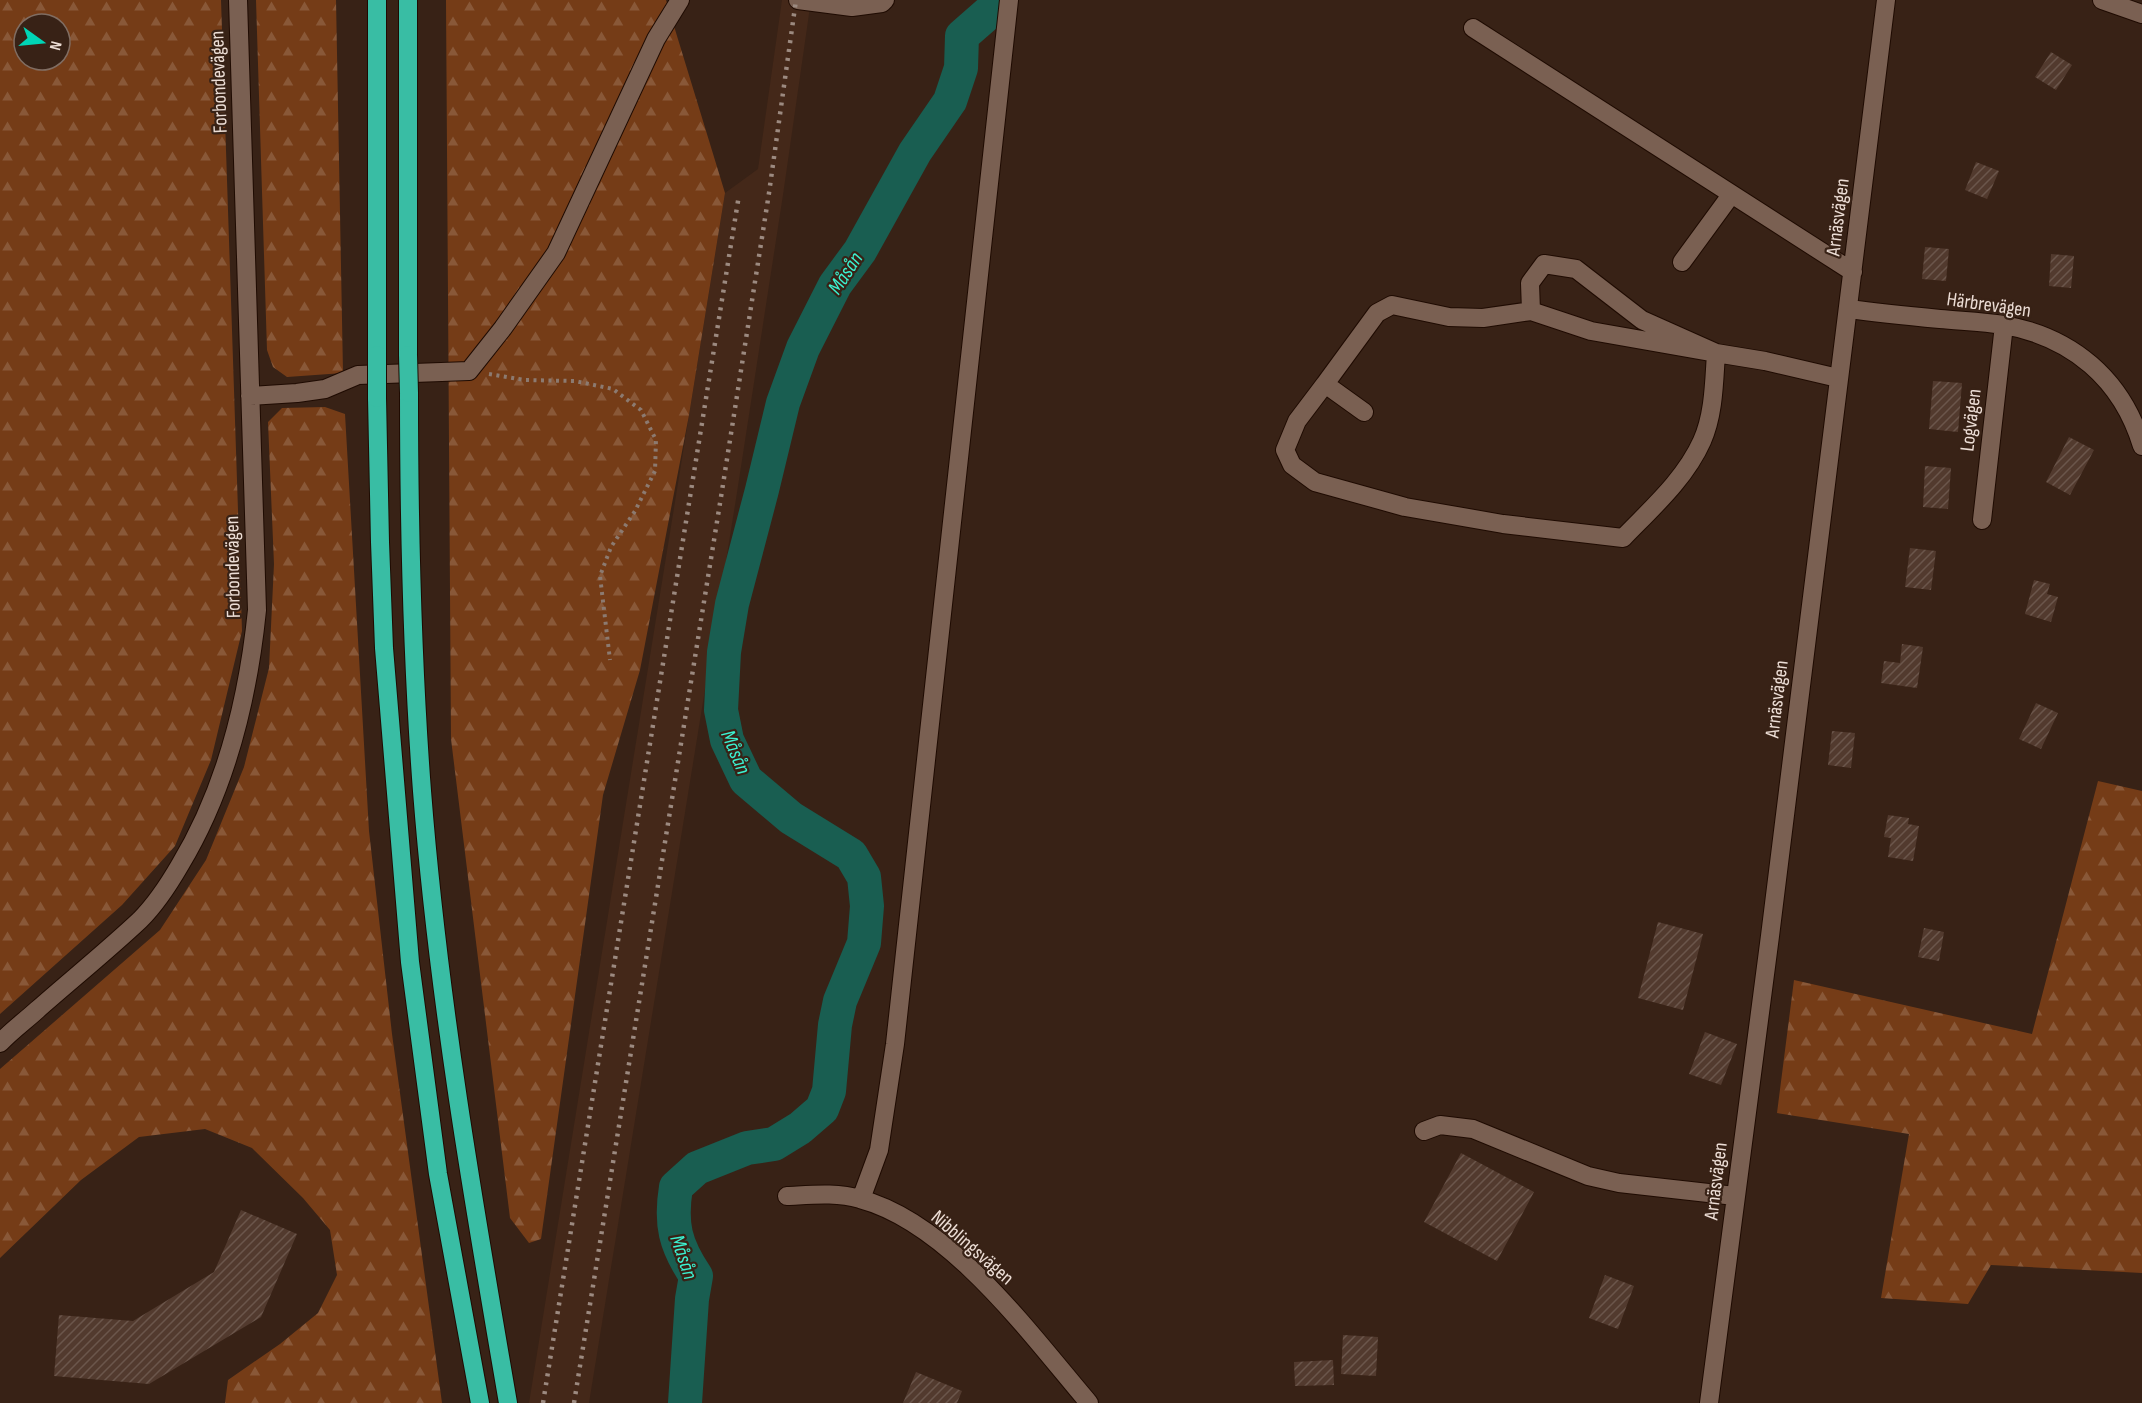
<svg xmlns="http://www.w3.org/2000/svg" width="2142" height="1403" font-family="'Sofia Sans Condensed',sans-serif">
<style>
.built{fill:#442819}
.forest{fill:url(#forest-firs);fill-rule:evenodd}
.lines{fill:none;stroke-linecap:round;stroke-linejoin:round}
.river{stroke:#195e51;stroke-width:34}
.building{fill:url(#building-hatch)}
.minor-casing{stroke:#1f0b02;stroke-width:20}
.highway-casing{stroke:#1f0b02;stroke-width:20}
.path{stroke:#8c7a70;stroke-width:4;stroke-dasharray:3 4.5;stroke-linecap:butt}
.minor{stroke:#7a6052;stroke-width:18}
.highway{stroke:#39bda4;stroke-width:18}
.rail{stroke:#9c8a80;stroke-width:4.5;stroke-dasharray:3 6;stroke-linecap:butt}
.highway-bridge-casing{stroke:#1f0b02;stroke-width:20;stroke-linecap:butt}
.highway-bridge{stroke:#39bda4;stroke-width:18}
.labels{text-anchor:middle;stroke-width:4.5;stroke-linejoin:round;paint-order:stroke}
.street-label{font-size:20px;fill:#ecddd5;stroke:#382216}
.water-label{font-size:21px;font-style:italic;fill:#3bf1d1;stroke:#382216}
</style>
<defs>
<pattern id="forest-firs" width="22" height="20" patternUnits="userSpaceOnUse" patternTransform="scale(1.5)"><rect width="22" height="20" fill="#753c17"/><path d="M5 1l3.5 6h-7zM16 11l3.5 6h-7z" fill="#895838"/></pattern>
<pattern id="building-hatch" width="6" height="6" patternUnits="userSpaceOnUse" patternTransform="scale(1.5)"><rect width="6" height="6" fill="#523a2e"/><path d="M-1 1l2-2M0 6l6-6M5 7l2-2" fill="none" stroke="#6b564b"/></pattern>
</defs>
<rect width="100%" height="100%" fill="#382216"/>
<path class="built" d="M782,0h29l-28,195 -47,304 -147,904h-60l196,-1210 33,-24z"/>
<path class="forest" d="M0,0h221l21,631 -31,129 -36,86 -53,59 -122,109zM24,24h36v36h-36z
M256,0h80l7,373 -56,4 -14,-10 -6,-17z
M446,0h220l59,193 -36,222 -49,255 -37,125 -62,444 -12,4 -19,-25 -59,-479z
M325,407l20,7 24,417 23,203 50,369h-217l3,-23 52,-36 38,-31 19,-38 -7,-45 -27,-32 -51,-50 -47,-19 -66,8 -58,43 -81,78v-189l160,-139 46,-70 38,-93 25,-99 5,-104 -6,-142 14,-14z
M2098,781l44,10v482l-151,-8 -23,39 -87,-6 28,-164 -132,-21 17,-133 238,54z"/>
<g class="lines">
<path class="river" d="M685,1403l7,-104 4,-23c-21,-31 -26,-52 -20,-89l21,-19 50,-20 27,-4 26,-16 22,-19 7,-18 6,-66 5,-24 24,-58 3,-37 -3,-29 -13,-22 -60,-37 -45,-38 -19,-40 -6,-30 3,-58 8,-48 30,-114 21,-87 20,-55 32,-63 25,-34 55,-99 35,-51 11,-33 1,-32 32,-28"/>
</g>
<path class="building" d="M2051,52l21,13 -16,25 -21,-13z
M1976,162l23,9 -12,28 -22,-9z
M1925,247l24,2 -3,32 -24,-2z
M2051,254l23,2 -3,32 -22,-2z
M1933,381l29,2 -4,49 -29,-3z
M2069,437l25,13 -24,45 -24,-13z
M1925,466l26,2 -3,41 -25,-2z
M1910,548l26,3 -5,39 -26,-3z
M2034,580l16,4 -3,10 11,3 -7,25 -26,-8z
M1902,644l21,3 -6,41 -36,-5 3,-22 16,2z
M2036,703l22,10 -17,36 -22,-10z
M1832,731l23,2 -4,35 -23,-3z
M1888,815l21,3 -1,6 11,2 -6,35 -25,-4 3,-19 -7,-1z
M1658,922l45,12 -20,76 -45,-12z
M1924,928l20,4 -5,29 -21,-4z
M1705,1032l32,12 -16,41 -32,-11z
M1461,1153l73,39 -37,69 -73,-39z
M241,1210l56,24 -36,83 -112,67 -95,-8 5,-61 74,6 81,-49z
M1605,1275l29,11 -16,43 -29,-11z
M1343,1335l35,2 -2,39 -35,-2z
M1333,1360l1,25 -39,1 -1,-24z
M916,1372l46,19 -5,12h-54z"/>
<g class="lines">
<defs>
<path id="minor" d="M798,0l54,7 30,-4 3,-3
M2102,0l40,14
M1473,28l380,244
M1682,262l49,-67
M1848,309c31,4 61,7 92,10 21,2 43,3 64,6 68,12 118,54 138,121
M1325,384l-28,37 -12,29 7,15 23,17 90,25 98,17 120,14c29,-30 62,-59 79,-97 12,-27 12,-59 14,-88l-125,-22 -60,-20 -1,-28 14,-19 32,5 66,51 74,33 49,8 73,17
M250,396l47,-3 28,-4 33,-14 111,-4 34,-43 53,-75 100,-214 24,-39
M1364,412l-39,-28 52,-71 15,-8 57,12 34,1 48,-7
M1982,520l22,-195
M0,1043c11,-12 25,-22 37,-33 34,-30 70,-59 103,-90 16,-16 29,-36 40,-55 47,-78 68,-166 77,-255l-19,-610
M1424,1131l16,-6 33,4 115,47 31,7 116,13
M787,1196c23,-1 50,-4 73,3 90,24 170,135 229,204
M861,1199l18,-49 16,-106 114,-1044
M1709,1403l61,-467 116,-936"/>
<path id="highway" d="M377,355v-355
M408,355v-355
M409,393c0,133 3,266 13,398 16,206 51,409 86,612
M377,398l3,144 4,106 26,314 28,212 42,229"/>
</defs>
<use href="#minor" class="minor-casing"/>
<use href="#highway" class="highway-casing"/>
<path class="path" d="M489,374l35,6 51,1 38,8 28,21 15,30 -1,31 -20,40 -24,36 -11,29 10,84"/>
<use href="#minor" class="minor"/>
<use href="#highway" class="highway"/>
<path class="rail" d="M543,1403l196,-1208
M574,1403l147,-906 48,-304 27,-193"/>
<defs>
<path id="highway-bridge" d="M377,355v43
M408,355l1,38"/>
</defs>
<use href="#highway-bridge" class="highway-bridge-casing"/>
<use href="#highway-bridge" class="highway-bridge"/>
</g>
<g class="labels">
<g class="street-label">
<text transform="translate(218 82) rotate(-92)" y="7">Forbondevägen</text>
<text transform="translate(1837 217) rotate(-83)" y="7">Arnäsvägen</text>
<text transform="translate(1989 304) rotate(8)" y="7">Härbrevägen</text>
<text transform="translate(1970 420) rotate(-83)" y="7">Logvägen</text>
<text transform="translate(232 567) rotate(-91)" y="7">Forbondevägen</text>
<text transform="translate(1776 699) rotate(-83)" y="7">Arnäsvägen</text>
<text transform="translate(1715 1181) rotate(-83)" y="7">Arnäsvägen</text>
<text transform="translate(973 1247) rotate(41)" y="7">Nibblingsvägen</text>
</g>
<g class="water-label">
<text transform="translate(845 273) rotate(-57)" y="7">Måsån</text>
<text transform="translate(736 752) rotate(67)" y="7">Måsån</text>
<text transform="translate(684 1257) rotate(71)" y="7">Måsån</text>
</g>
</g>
<g transform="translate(42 42) rotate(105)"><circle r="28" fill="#382216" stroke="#806d62" stroke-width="1.5"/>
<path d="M0-4.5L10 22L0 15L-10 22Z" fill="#01d5b6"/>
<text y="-9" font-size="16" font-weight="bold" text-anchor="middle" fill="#ecddd5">N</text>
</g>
</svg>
